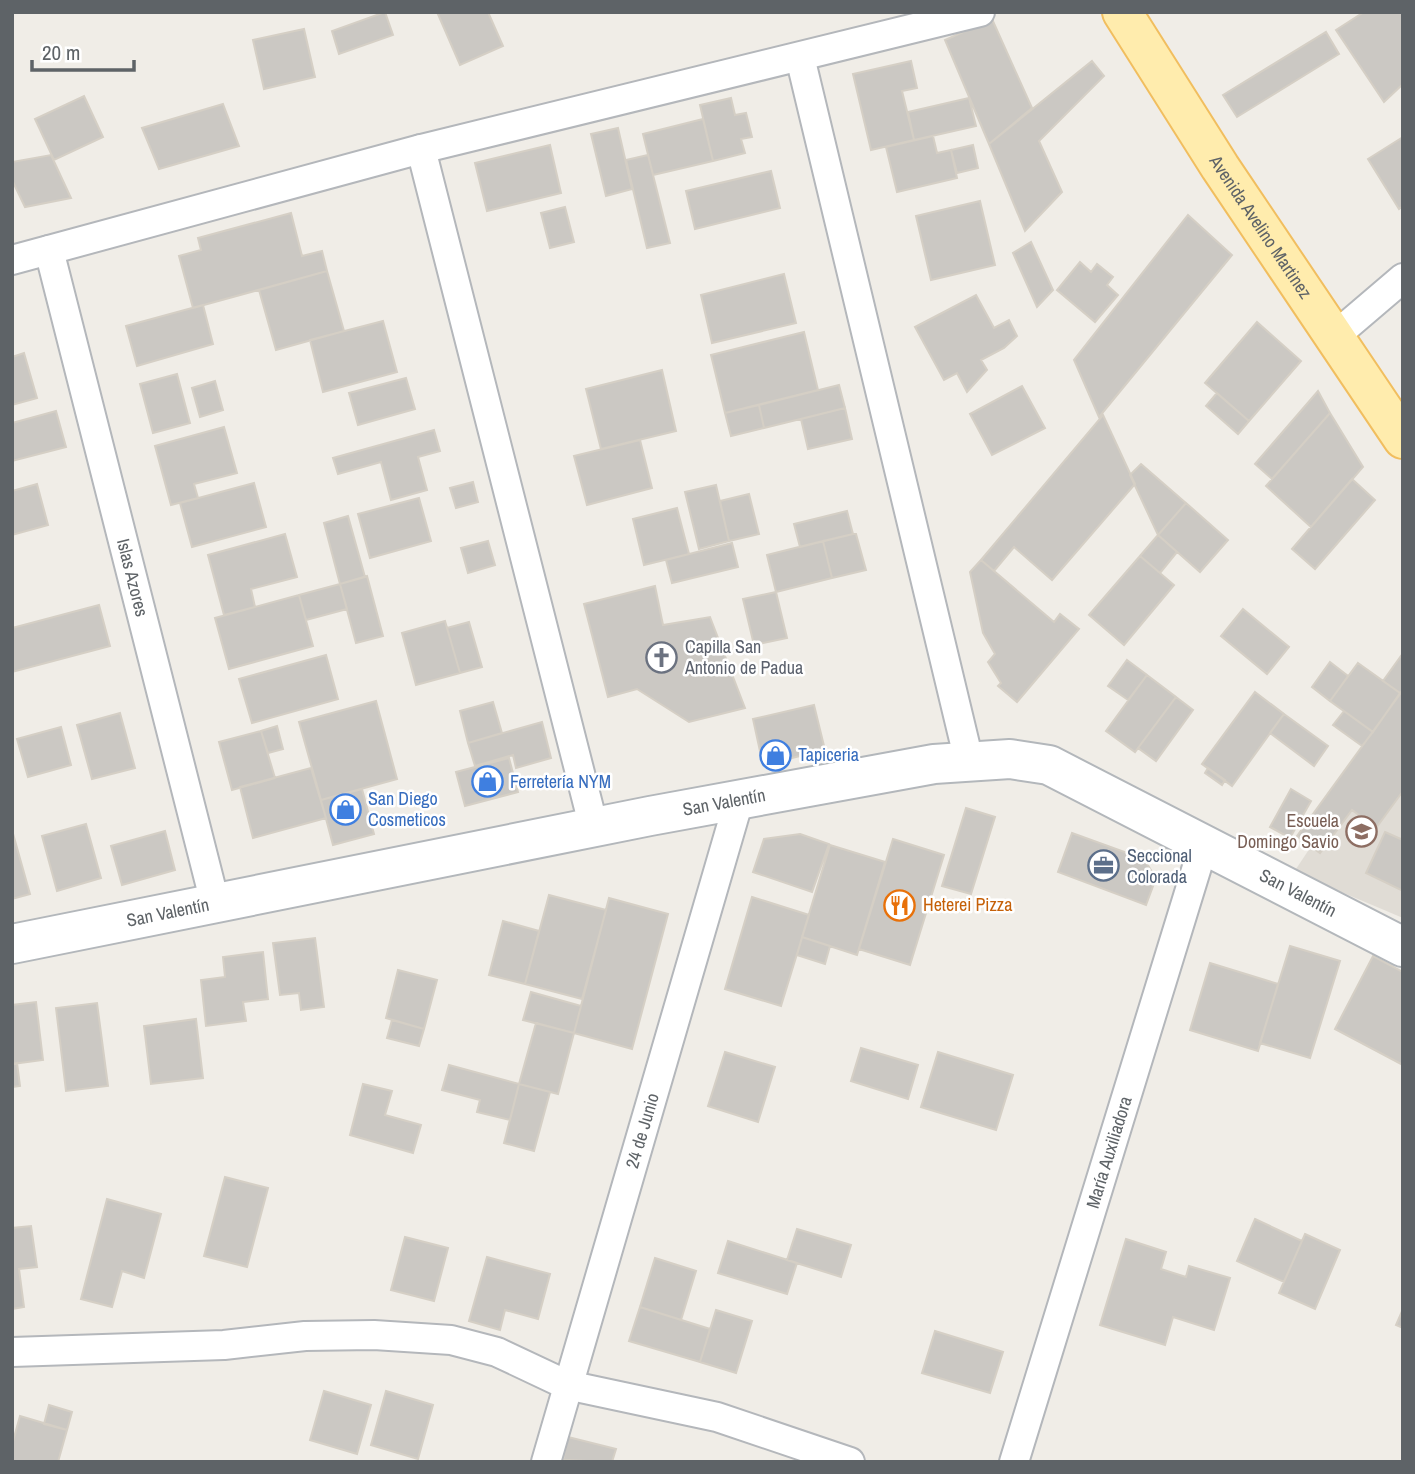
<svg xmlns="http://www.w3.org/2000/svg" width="1415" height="1474" font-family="'Archivo Narrow',sans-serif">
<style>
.education{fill:#e0dcd5}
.building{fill:#cbc8c3;stroke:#d5cfc5;stroke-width:2}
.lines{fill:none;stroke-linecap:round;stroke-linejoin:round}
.street-casing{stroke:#b4b7bb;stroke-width:32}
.secondary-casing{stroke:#b3b7bb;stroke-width:42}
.primary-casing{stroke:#f1be5f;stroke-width:42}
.street{stroke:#fff;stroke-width:28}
.secondary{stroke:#fff;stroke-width:38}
.primary{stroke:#ffecad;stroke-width:38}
.labels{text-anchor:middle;stroke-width:5;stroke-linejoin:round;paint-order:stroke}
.street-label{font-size:18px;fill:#5e6367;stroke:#fff}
.worship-label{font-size:18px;fill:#5b616d;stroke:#fff;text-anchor:start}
.shop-label{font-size:18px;fill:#366cbe;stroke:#fff;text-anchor:start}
.education-label{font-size:18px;fill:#785e54;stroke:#fff;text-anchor:end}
.service-label{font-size:18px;fill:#4e5e75;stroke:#fff;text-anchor:start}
.food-label{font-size:18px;fill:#c56008;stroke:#fff;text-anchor:start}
</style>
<rect width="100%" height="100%" fill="#f0ede7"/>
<path class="education" d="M1403,723v195l-109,-46 54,-81z"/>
<path class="building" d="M385,12l8,23 -54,19 -7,-23z
M437,12h51l15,34 -43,19z
M1364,12h39v72l-19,18 -48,-72z
M992,19l40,89 -43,36 -44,-104z
M304,29l11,48 -51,12 -11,-49z
M1326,32l13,22 -102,63 -14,-22z
M911,61l6,27 -15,3 12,49 -43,10 -18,-76z
M1092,61l12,15 -65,65 23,51 -37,39 -36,-87z
M84,96l19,41 -49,23 -19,-41z
M731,98l4,17 11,-2 6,24 -11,2 4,14 -32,8 -13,-56z
M969,98l7,28 -62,14 -6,-28z
M223,104l16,42 -80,23 -17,-41z
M703,119l10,42 -60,14 -10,-41z
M618,128l14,61 -26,7 -15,-62z
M933,136l4,17 14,-3 6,28 -60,14 -11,-45z
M1403,137v69l-4,3 -31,-50z
M550,145l11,48 -74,18 -12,-48z
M973,145l5,23 -21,5 -6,-23z
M51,155l20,43 -46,9 -13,-27v-18z
M648,155l22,88 -23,5 -21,-88z
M771,171l9,37 -85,21 -9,-38z
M980,201l15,64 -64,15 -15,-64z
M565,207l9,35 -24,6 -9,-35z
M291,213l11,43 20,-5 5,20 -134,37 -14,-52 22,-6 -3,-12z
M1188,215l44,40 -133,162 -25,-57z
M1031,242l22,48 -16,17 -24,-54z
M1080,262l11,10 6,-8 16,13 -6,8 11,10 -23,27 -38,-32z
M327,271l17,60 -68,19 -17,-60z
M784,274l12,49 -84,20 -11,-48z
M976,295l18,33 15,-8 8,16 -13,12 -23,12 6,10 -20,22 -10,-19 -13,7 -29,-53z
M203,305l10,39 -76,22 -11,-40z
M383,321l14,51 -74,20 -13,-52z
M1257,322l44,39 -52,60 -44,-38z
M804,332l14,58 -93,23 -14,-58z
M24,353l13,45 -25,7v-48z
M662,370l14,61 -75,18 -15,-60z
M177,374l13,49 -37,10 -13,-49z
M406,378l9,31 -57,16 -9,-32z
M215,381l8,29 -23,7 -8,-29z
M839,385l6,23 -81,20 -5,-23z
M1022,386l23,42 -53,27 -22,-41z
M1318,391l12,22 -58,66 -17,-15z
M1217,393l32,28 -11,13 -32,-28z
M759,405l5,23 -33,8 -6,-23z
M845,408l7,31 -44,10 -7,-30z
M56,411l10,36 -54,14v-38z
M1330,413l33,54 -52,60 -45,-41z
M1103,415l32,69 -83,96 -38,-33 -20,24 -13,-11z
M224,427l13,46 -43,11 4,14 -27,7 -16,-59z
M434,430l6,21 -22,6 9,33 -36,10 -10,-38 -43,12 -5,-16z
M640,440l12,48 -65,17 -13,-49z
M1141,464l45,39 -28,32 -28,-60z
M1352,479l23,21 -60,69 -23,-20z
M473,482l5,20 -22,6 -6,-20z
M254,483l12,44 -74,20 -12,-44z
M37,484l11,41 -36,10v-44z
M716,485l13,56 -30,8 -14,-57z
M749,494l10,40 -30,7 -9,-40z
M419,498l12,43 -61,17 -12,-44z
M1186,503l42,37 -28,32 -42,-37z
M677,508l12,46 -45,11 -11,-46z
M847,511l6,23 -53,13 -6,-23z
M348,516l17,61 -25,7 -16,-61z
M285,534l12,43 -46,12 4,18 -31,8 -16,-60z
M853,534h3l10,36 -34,8 -9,-37z
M1158,535l19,17 -17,21 -20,-17z
M488,541l7,24 -27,8 -7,-25z
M823,541l9,37 -56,14 -9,-37z
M732,543l6,24 -66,16 -6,-23z
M1140,556l34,29 -50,60 -35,-30z
M981,560l73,62 6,-8 19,15 -62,73 -19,-16 3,-3 -13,-21 7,-8 -12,-21 -13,-61z
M367,576l16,60 -27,7 -16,-59z
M340,584l7,25 -41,11 -7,-25z
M655,586l8,39 47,-8 35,91 -56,14 -52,-33 -29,8 -24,-93z
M776,592l11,46 -33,7 -11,-46z
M299,595l14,51 -84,23 -14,-51z
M99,605l11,41 -98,26v-44z
M1243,609l46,38 -22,27 -46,-38z
M445,621l15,52 -44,12 -14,-52z
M469,622l13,45 -22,6 -13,-45z
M1403,653v37l-3,3 -17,-12z
M326,655l12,44 -86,24 -13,-44z
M1127,660l20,15 -19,25 -20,-14z
M1330,662l18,14 -18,25 -18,-14z
M1358,663l42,30 -27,39 -43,-31z
M1147,675l29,22 -41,55 -29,-21z
M1403,690v101l-27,37 -24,-18 -32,43 -23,-17z
M1255,692l29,22 -52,72 -30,-22z
M1176,697l17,13 -37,51 -18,-13z
M376,701l21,78 -76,21 -22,-78z
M493,702l9,31 -34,10 -8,-32z
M814,705l11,45 -62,15 -10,-46z
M1344,711l29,21 -11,14 -29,-21z
M120,713l15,55 -43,11 -15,-54z
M1284,714l44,32 -14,20 -44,-33z
M542,722l9,36 -35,10 -3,-13 -38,11 -7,-23z
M277,726l6,23 -15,4 -7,-22z
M61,727l10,38 -43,12 -11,-38z
M261,731l14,47 -43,12 -13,-48z
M509,758l9,34 -53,14 -9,-34z
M311,768l15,50 -73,20 -13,-51z
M1208,768l17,12 -3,5 -17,-12z
M362,789l12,45 -41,11 -12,-45z
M1291,789l20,12 -21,37 -20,-11z
M966,808l29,9 -24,77 -29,-8z
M86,824l15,54 -44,13 -15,-55z
M12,830l18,64 -18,5z
M165,831l10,39 -53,15 -11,-39z
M1385,832l18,8v51l-37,-18z
M1072,833l72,26 12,19 -10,27 -88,-33z
M800,834l29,10 -17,48 -59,-20 11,-33z
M893,839l51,16 -34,110 -51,-16z
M830,845l55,17 -28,93 -55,-18z
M549,895l57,15 -24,89 -57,-15z
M752,897l57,18 -28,91 -56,-17z
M609,898l59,16 -36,135 -58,-16z
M503,921l36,10 -14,53 -36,-9z
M802,937l28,9 -5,18 -28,-9z
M315,938l9,69 -23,3 -2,-17 -19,2 -7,-52z
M1290,946l50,15 -30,97 -50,-15z
M263,952l5,47 -25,3 3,19 -40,5 -5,-46 24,-3 -2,-20z
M1373,956l30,16v93l-68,-36z
M1210,963l68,21 -20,67 -68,-21z
M398,970l39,10 -13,49 -38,-11z
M531,992l50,14 -7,27 -51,-13z
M36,1002l7,58 -31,4v-59z
M97,1003l11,83 -42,5 -10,-83z
M196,1019l7,59 -52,6 -7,-58z
M392,1020l32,9 -5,17 -32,-8z
M536,1023l38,10 -16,61 -39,-10z
M861,1048l57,17 -10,34 -57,-18z
M725,1052l50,15 -17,55 -50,-16z
M938,1052l75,23 -17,55 -75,-23z
M17,1063l3,23 -8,1v-23z
M449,1065l70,19 -9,36 -33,-8 3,-12 -38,-10z
M363,1084l29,7 -7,24 36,10 -8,28 -63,-18z
M519,1084l31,8 -16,59 -30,-8z
M225,1177l43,11 -21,79 -43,-11z
M107,1199l54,15 -17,64 -22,-7 -10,36 -31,-8z
M1255,1219l47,22 -18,41 -47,-21z
M31,1226l6,41 -18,2 5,38 -12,2v-81z
M797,1229l54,16 -10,32 -54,-17z
M1305,1234l35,16 -25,59 -36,-16z
M405,1237l43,11 -14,53 -43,-11z
M1126,1239l40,13 -5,17 25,8 3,-11 41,12 -16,52 -41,-13 -8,28 -65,-20z
M728,1241l69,22 -10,31 -69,-21z
M487,1257l63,17 -12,45 -33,-9 -5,20 -31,-9z
M655,1258l41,13 -15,49 -41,-13z
M640,1307l70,22 -10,33 -71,-21z
M1403,1309v19l-7,-3z
M716,1310l36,11 -16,52 -36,-11z
M935,1331l68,21 -13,41 -68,-20z
M324,1391l47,14 -14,49 -47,-14z
M386,1391l47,14 -15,54 -47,-14z
M49,1405l23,7 -5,18 -23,-6z
M20,1416l47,14 -9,32h-46v-17z
M568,1437l48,12 -4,13 -49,-2z"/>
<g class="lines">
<defs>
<g id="street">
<path d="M800,57l169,704"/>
<path d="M421,149l173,679"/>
<path id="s1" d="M49,250l166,653"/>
<path d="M12,260l409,-111 559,-137"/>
<path d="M1335,336l68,-58"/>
<path d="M12,1352l212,-7 81,-9 69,-1 77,5 46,12 70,33 150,32 133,45"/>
<path id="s2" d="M546,1462l193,-662"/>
<path id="s3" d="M1014,1462l190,-618"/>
</g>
<g id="secondary">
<path id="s4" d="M12,944l638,-128 284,-52 76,-5 39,6 354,182"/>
</g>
<g id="primary">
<path id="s5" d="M1122,12l98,155 183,272"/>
</g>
</defs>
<use href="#street" class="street-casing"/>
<use href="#secondary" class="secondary-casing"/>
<use href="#primary" class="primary-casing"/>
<use href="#street" class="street"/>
<use href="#secondary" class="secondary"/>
<use href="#primary" class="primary"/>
</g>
<defs>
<symbol id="church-ring" viewBox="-11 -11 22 22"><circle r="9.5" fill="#fff" stroke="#6b7280" stroke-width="1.5"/><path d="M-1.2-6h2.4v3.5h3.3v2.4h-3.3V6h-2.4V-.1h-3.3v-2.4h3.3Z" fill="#6b7280"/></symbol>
<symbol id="shop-ring" viewBox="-11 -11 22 22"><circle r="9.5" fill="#fff" stroke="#3f7fe0" stroke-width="1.5"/><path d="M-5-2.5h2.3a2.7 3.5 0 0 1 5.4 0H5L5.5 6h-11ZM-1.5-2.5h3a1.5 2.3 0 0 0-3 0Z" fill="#3f7fe0"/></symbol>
<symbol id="school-ring" viewBox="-11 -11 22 22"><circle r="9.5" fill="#fff" stroke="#8d6e63" stroke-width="1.5"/><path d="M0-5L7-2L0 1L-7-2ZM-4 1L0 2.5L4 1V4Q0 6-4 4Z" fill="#8d6e63"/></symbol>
<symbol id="office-ring" viewBox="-11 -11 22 22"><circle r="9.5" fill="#fff" stroke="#5c6f8a" stroke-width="1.5"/><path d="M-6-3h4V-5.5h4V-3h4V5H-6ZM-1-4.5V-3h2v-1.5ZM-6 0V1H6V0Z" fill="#5c6f8a"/></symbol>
<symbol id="restaurant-ring" viewBox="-11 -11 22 22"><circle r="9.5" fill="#fff" stroke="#e8710a" stroke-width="1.5"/><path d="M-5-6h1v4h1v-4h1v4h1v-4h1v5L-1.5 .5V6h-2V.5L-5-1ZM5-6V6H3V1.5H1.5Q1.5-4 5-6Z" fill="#e8710a"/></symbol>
</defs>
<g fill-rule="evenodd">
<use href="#church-ring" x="644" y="640" width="35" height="35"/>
<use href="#shop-ring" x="758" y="738" width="35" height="35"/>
<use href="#shop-ring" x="470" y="764" width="35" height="35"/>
<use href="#shop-ring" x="328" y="792" width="35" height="35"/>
<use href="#school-ring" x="1344" y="814" width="35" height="35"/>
<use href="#office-ring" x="1086" y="848" width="35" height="35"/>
<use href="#restaurant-ring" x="882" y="888" width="35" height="35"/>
</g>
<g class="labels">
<g class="street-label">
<text dy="6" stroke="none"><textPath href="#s5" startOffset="256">Avenida Avelino Martinez</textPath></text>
<text dy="6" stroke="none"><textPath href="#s1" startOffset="338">Islas Azores</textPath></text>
<text dy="6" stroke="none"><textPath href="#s4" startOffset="726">San Valentín</textPath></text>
<text dy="6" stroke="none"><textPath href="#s4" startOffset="1335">San Valentín</textPath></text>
<text dy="6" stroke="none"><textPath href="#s4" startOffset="159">San Valentín</textPath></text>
<text dy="6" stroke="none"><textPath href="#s2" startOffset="345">24 de Junio</textPath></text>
<text dy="6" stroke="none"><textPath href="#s3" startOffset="324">María Auxiliadora</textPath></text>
</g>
<g class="worship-label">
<text x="685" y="653">Capilla San<tspan x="685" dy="21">Antonio de Padua</tspan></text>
</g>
<g class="shop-label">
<text x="798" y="761">Tapiceria</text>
<text x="510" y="788">Ferretería NYM</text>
<text x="368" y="805">San Diego<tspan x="368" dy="21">Cosmeticos</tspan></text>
</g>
<g class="education-label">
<text x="1339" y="827">Escuela<tspan x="1339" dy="21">Domingo Savio</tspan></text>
</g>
<g class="service-label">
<text x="1127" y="862">Seccional<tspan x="1127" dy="21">Colorada</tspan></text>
</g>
<g class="food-label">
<text x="923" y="911">Heterei Pizza</text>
</g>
</g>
<rect width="1415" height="1474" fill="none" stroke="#5e6367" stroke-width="28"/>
<path d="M32 60v10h102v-10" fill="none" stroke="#5e6367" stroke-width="3.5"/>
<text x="42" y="60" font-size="21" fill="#5e6367" stroke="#ffffff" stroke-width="5" paint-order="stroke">20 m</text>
</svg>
